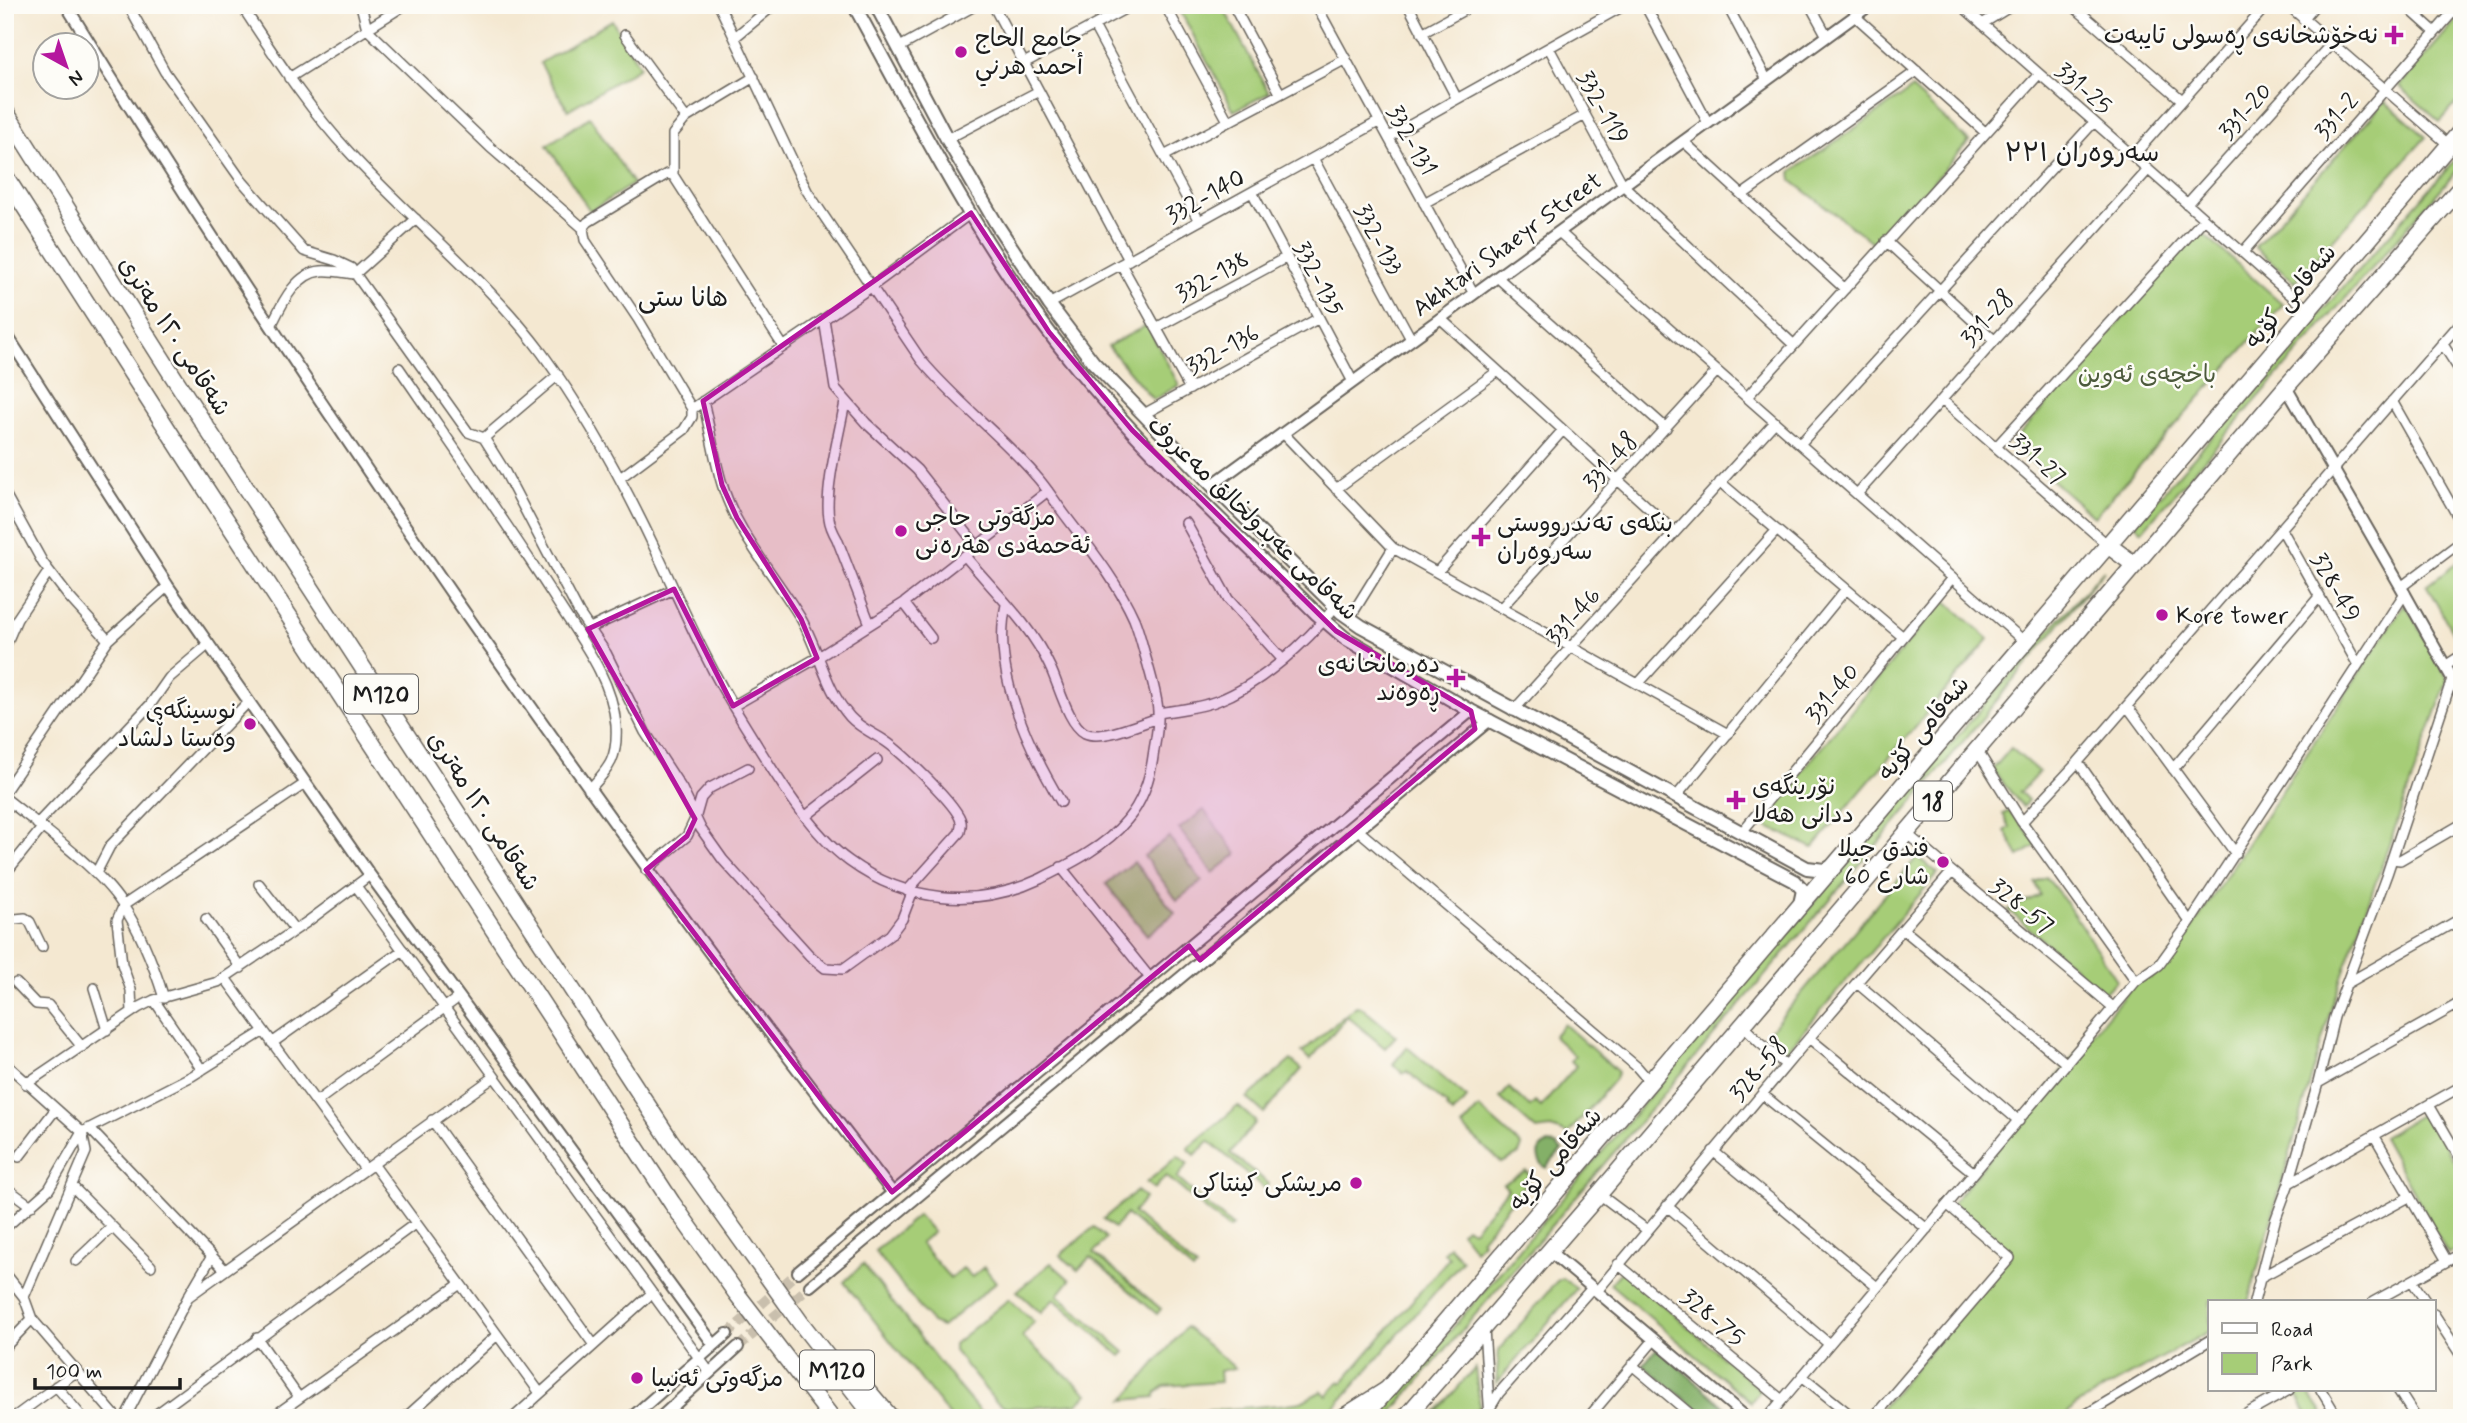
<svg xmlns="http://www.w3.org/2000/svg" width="2467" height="1423" font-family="Mynerve,'Playpen Sans Arabic',sans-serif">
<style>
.green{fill:#a6cd77;stroke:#61744a;stroke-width:2}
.forest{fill:#84b068;stroke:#506642;stroke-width:2}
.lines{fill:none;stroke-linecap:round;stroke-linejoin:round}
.tertiary-tunnel{stroke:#c9bfad;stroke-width:10;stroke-dasharray:10 5;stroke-linecap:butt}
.minor-casing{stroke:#68635b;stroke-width:12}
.tertiary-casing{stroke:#68635b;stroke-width:14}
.secondary-casing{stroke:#68635b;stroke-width:16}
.trunk-casing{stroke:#68635b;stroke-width:19}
.motorway-casing{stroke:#68635b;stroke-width:19}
.minor{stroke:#fff;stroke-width:9}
.tertiary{stroke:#fff;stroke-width:10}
.secondary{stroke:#fff;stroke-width:12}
.trunk{stroke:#fff;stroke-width:16}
.motorway{stroke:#fff;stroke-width:16}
.marked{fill:#b5179e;fill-opacity:0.2;stroke:#b5179e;stroke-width:5;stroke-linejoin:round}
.poi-dot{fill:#b5179e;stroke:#fdfcf7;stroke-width:2.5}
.labels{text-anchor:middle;stroke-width:5;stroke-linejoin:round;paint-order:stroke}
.shield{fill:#fdfcf7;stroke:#605f5e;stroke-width:2}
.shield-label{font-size:23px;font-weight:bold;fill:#1c1c1c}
.poi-label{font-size:24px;fill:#1c1c1c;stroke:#fdfcf7;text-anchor:start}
.street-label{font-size:24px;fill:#1c1c1c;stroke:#fdfcf7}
.park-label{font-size:24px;fill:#4c5a3c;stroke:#fdfcf7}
.neighbourhood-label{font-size:26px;fill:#1c1c1c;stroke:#fdfcf7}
</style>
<rect width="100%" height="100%" fill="#fdfcf7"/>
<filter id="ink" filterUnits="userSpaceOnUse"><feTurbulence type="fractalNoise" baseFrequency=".0143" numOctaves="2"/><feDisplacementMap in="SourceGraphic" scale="14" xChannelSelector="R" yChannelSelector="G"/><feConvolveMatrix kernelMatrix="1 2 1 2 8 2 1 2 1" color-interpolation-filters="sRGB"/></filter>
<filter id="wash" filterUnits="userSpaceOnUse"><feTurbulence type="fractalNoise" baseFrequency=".00686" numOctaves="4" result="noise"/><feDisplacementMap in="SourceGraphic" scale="28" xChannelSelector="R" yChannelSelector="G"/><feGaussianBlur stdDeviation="1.57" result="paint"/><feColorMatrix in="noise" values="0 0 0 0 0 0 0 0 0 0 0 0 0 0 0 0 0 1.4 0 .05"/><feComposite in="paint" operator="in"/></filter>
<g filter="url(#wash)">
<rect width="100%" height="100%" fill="#f4e8d1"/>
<path class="green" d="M1177,5h45l47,88 -35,18z
M2462,14v83l-22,25 -41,-36z
M612,20l28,47 -72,43 -28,-47z
M1912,89l57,52 -92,105 -85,-65 -1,-9z
M2385,101l41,36 -131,145 -40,-35z
M590,117l43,67 -43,27 -43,-66z
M2462,152v13l-320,366 -7,-7z
M2200,231l83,73 -189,213 -83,-73z
M1147,325l32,60 -26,15 -45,-54z
M2462,559v86l-2,1 -33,-60z
M2104,570l-184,224 -533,624h-11l452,-532 214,-248z
M1944,599l45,40 -176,209 -54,-25z
M2405,603l43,76 -116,326 -84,297h-38v29l-134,74 -13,13h-190l138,-163 -59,-52 186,-224 13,-1 30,-33z
M2011,748l28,24 -18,20 -2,-1 9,9 -5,7 -31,-37z
M1204,810l33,44 -24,19 -34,-44z
M2009,811l30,33 -20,12 -14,-25 5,-4 -7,-13z
M1169,837l33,44 -25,19 -33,-44z
M1917,857l21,16 -154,181 -18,-19z
M1134,862l41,51 -28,22 -41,-51z
M2046,877l17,21 54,82 -13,13 -96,-83 32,-15 -5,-12z
M1356,1006l5,1 35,29 -11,12 -38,-32 -37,44 -8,-8z
M1564,1024l54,48 -3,7 -47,55 -17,-6 -15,2 -36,-32 9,-10 21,19 5,-5 6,5 35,-41 -5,-5 4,-5 -22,-20z
M1407,1047l60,51 -14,16 -7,-6 2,-2 -41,-35 -4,3 -10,-10z
M1291,1060l11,9 -38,44 -17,-15z
M1238,1106l18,16 -26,31 39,31 -4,5 -56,-48 -14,14 -7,-7z
M1479,1108l43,38 -3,8 -17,9 -40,-36z
M2427,1111l35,65v70l-14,8 -65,-117z
M1178,1156l10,8 -11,14 55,48 -3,3 -63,-53 -12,13 -8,-6z
M1526,1171l5,6 -50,62 2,3 -8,8 -14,-18 5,-5 6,4 36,-42 -5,-5z
M1137,1191l8,7 -12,15 63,55 -3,3 -67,-57 -12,14 -11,-9z
M918,1215l15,17 -13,11 30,35 13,-10 9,9 12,-10 12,15 -54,45 -10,-4 -57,-72z
M1094,1227l12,11 -12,15 67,56 -4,5 -67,-57 -12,13 -18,-15z
M1449,1246l13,15 -124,143 -17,14h-205l163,-13 22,-3 21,-11 5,5 13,-15 2,2 107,-125 -5,-6z
M1051,1263l19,17 -12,15 67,57 -4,4 -67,-57 -13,14 -24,-22z
M863,1264l94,121 22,26 9,7h-37l-107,-136z
M1623,1270l137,120 -9,12 -141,-118z
M1562,1278l15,10 -81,96 3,-34 58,-69z
M1009,1299l25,23 -12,15 66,57 -11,10 -51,4 -21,-1 -10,-6 -41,-50v-7z
M1186,1327l49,41 -16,3 1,11 -56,4 -7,6 -2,5 -31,3z
M1475,1368l5,38 -11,12h-38z
M2307,1391l19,27h-16l-13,-23z"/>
<path class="forest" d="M1547,1144l9,1 6,5 -16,18c-10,-8 -11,-18 1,-24z
M1657,1348l80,70h-29l-65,-53z"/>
</g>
<g filter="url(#ink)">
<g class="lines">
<path class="tertiary-tunnel" d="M727,1334l71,-62
M738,1347l72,-61"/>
<defs>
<path id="minor" d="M128,5l37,67 77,109 62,70 30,9 17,8 117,164 16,6 74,-63
M241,5c34,51 66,102 108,147 63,69 137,126 193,201 46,63 82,130 115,200 26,55 50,112 82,163 28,45 68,115 110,145 56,41 128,48 191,18 30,-15 65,-32 87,-59 17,-20 24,-45 27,-70 2,-13 5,-26 4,-39 -1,-15 -6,-31 -10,-46 -5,-16 -8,-31 -14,-46 -17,-38 -45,-72 -69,-104 -10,-13 -18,-27 -29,-39 -35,-41 -80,-74 -115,-116l-114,-169 -88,-186
M361,5l6,24 123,118 93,81
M993,5l136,255
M1165,5l63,116
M1233,5l47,88
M1316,5l158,289
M1408,5l49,94
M1645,5l63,118
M1727,5l40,75
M1810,5l17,31
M1961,5l347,305
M2072,5l110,95
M2288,5l161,140
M2405,5l30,27
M1855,16l131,117
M2303,19l12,-14
M1982,24l31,-19
M1094,26l105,195
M1422,33l51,-28
M625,35l61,83
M735,37l39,-32
M898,48l78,-43
M1549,48l74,137 171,160
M1024,63l108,-58
M289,78l116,-73
M1389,137l236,-132
M947,139l92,-48
M1683,141l162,148
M1164,156l182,-97
M2133,156l134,-151
M1313,158l98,181
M673,175v-41l13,-16 68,-41
M1252,192l101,190
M1742,195l175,-124
M1424,203l161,-88
M2187,204l145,-161
M1559,232l467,411
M1886,241l107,98
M2243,252l216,-247
M1121,264l69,125
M1497,277l169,151
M1049,304l331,-183
M1440,318l235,214
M824,319l11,69 31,35 51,47 60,76
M271,326c10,-20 24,-53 50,-55 11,-1 23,2 34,3l61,-55
M1156,328l131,-71
M2442,343l20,31
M399,368c52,76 105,151 155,229 24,39 58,80 62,128 2,33 -6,42 -27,65
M1747,397l292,-323
M1942,400l167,146
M703,401c7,28 11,57 19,83 15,50 52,90 78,133 19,32 25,72 50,100 10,11 23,16 35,24 15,10 74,65 76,81 1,3 -1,7 -1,10l-53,59
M2392,401l70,123
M845,402c-5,29 -21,89 -16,116 1,8 4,14 8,21l33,85
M692,409l-54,-90 -53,-79 -2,-12 5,-6 79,-48 6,1 110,171
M1144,414l175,-96
M1283,433l110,115 335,186
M484,438l20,32 75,143 27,40 39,79 37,57 19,40 22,31 87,96 15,12 18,1 47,-34 12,-16 10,-26
M1800,444l294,-322
M1996,447l208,-228
M620,478l64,-48 8,-13v-8l179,-122 100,-74
M1720,482l183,155
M1336,489l162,-118
M5,494l38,69 26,34 39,43
M1857,494l291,-324
M1186,523l42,76 55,61
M2281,528l77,137
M965,556c29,35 66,69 85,111 9,18 18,57 35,66 17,8 56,-10 73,-15
M1437,572l126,-142
M2401,587l61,-46
M904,603l27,35
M1006,605c-15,65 22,142 55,197
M1501,608l216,-237
M1349,619l44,-71
M588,629l86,-40
M5,647l12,-28 32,-48
M2445,666l17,-11
M1638,684l139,-154
M733,706l84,-48 87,-55 144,-112
M2127,706l109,148
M1513,711l262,-289
M1158,713c19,-3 41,-5 59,-12 44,-17 89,-58 118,-94
M1977,750l45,72 114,159
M2078,762l112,160
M2173,769l146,-172
M5,791l103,-151 60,-54
M5,798c36,29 93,69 117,106 19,28 32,62 42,94
M1675,798l171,-209
M806,816l71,-56
M2022,822l56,-60 384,-441
M37,824l113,-119 19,-27 40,-34
M1358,830l279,237 13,15
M1741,833l211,-255
M1906,833l208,175
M2392,859l8,1 62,-36
M1061,867l89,111
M646,870l41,-34 8,-17 6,-21 9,-10 38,-20
M96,873l14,-27 139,-145
M5,874l37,-46
M259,884l36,46
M356,886l354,487
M206,919l35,49
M5,920l20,-2 5,4 12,25
M1904,930l163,134
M225,978l140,191
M16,983l20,21 12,1 34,42
M1857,983l162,138
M2346,984l116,-66
M94,988l13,42
M154,1000l48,70
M2456,1005l6,9
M132,1012l-1,-22 -9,-26 -5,-44 7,-15 182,-122
M1742,1025l17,17 27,23
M1809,1038l165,135
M272,1043l131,-93
M5,1063l77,69 4,20 -62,145
M2318,1083l144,-81
M26,1084l112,-76 16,-8 64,-18 89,-60 63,-47
M1762,1094l165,135
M316,1102l143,-105
M2429,1105l33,57
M432,1120l162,225
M89,1128l136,142
M2374,1135l73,126
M1713,1151l164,136
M19,1157l36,-47
M373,1164l167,229
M2289,1183l173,-97
M72,1186l79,80
M5,1187l26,19
M1599,1194l48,36
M1667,1206l162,138
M5,1228l44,-39 33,-57 110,-56 72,-45
M76,1261l36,-34
M1618,1264l164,136
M5,1273l19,24 8,22 85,99
M2259,1278l150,-81
M2412,1281l14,21
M1597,1291l212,-253 142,-165
M188,1297l306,-220
M2254,1302l21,-81 14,-38 29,-100 16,-66 53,-143 65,-195
M2373,1302l89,-49
M2434,1314l28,43
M1484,1329l6,89
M257,1338l42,60
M5,1347l27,-28
M1632,1365l63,53
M1802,1376l52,42
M56,1386l27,32
M2321,1390l17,28
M2398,1390l18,28
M13,1418l64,-47
M125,1418l63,-121 24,-41
M151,1418l265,-195
M271,1418l189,-134
M405,1418l91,-82
M513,1418l138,-124
M1481,1418l9,-10 9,-15 93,-105
M1588,1418l66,-78
M1767,1418l369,-437 23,-16 31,-43 215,-329
M1873,1418l137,-160 -62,-53
M2080,1418l130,-78
M2239,1418l50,-28"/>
<path id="tertiary" d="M66,5c254,411 529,806 826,1187
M5,332l163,254 202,289 344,470
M2286,387l115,200 61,109
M1212,485l658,-480
M1549,1251l198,167
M798,1272l673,-561
M810,1286l680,-566
M631,1418l96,-84
M660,1418l78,-71"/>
<path id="secondary" d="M854,5c66,121 129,246 215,353 74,93 164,172 248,256l28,24 126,73 324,170 8,9 -3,14
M876,5l71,134 50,86 52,79 44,58 119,123 129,127 20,14 446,242 18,2 9,-5"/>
<path id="trunk" d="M2109,546l26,19
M1363,1418l1099,-1288
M1405,1418l194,-224 687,-807 176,-201"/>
<path id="motorway" d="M5,111l166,262 499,767 130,182 75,96
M5,176l197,307 470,720 65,91 95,124
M849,1369l42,49
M1342,1418l46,-29"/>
</defs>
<use href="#minor" class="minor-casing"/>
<use href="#tertiary" class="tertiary-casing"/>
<use href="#secondary" class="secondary-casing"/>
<use href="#trunk" class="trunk-casing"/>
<use href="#motorway" class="motorway-casing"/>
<use href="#minor" class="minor"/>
<use href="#tertiary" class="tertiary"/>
<use href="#secondary" class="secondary"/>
<use href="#trunk" class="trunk"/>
<use href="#motorway" class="motorway"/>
</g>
</g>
<path class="marked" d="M971,213l78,119 83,98 204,201 135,80 4,18 -275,231 -11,-14 -297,246 -246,-322 41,-34 8,-17 -107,-190 86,-40 59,117 84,-48 -16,-39 -64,-101 -15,-33 -19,-84z"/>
<g class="poi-dot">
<path d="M2390.5 24.5h7v7h7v7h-7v7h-7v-7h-7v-7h7z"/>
<circle cx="961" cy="52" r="7"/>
<circle cx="901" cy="531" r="7"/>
<path d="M1477.5 526.5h7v7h7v7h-7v7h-7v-7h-7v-7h7z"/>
<circle cx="2162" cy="615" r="7"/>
<path d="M1452.5 667.5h7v7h7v7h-7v7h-7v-7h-7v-7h7z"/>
<circle cx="250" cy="724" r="7"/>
<path d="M1732.5 789.5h7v7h7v7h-7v7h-7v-7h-7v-7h7z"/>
<circle cx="1943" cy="862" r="7"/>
<circle cx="1356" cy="1183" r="7"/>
<circle cx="637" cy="1378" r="7"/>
</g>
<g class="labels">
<g class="shield">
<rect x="344" y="674.5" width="74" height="39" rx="5"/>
<rect x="1914" y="781.5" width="38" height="39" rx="5"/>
<rect x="800" y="1350.5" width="74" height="39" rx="5"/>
</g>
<g class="shield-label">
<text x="381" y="702">M120</text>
<text x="1933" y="809">18</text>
<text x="837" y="1378">M120</text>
</g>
<g class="poi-label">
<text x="2378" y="43" text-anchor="end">نەخۆشخانەی ڕەسولی تایبەت</text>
<text x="975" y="46">جامع الحاج<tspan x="975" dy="28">أحمد هرني</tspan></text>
<text x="915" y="525">مزگةوتی حاجی<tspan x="915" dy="28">ئةحمةدی هةرەنی</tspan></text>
<text x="1497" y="531">بنکەی تەندرووستی<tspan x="1497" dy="28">سەروەران</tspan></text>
<text x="2176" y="623">Kore tower</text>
<text x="1440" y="672" text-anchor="end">دەرمانخانەی<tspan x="1440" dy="28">ڕەوەند</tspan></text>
<text x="236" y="718" text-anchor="end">نوسینگەی<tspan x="236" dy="28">وەستا دڵشاد</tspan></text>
<text x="1752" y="794">نۆرینگەی<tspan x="1752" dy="28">ددانی هەلا</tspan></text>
<text x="1929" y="856" text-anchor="end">فندق جيلا<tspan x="1929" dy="28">شارع 60</tspan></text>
<text x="1342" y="1191" text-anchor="end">مریشکی کینتاکی</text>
<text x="651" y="1386">مزگەوتی ئەنبیا</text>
</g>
<g class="street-label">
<text transform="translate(2084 88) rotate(41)" y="8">331-25</text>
<text transform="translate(1603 107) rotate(61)" y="8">332-119</text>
<text transform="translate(2245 111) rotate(-48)" y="8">331-20</text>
<text transform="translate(2336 116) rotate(-49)" y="8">331-2</text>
<text transform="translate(1412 140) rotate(61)" y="8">332-131</text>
<text transform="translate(1205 196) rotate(-29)" y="8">332-140</text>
<text transform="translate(1379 239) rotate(62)" y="8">332-133</text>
<text transform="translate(1507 244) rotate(-36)" y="8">Akhtari Shaeyr Street</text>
<text transform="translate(1212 276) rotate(-29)" y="8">332-138</text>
<text transform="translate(1319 278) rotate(62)" y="8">332-135</text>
<text transform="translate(2290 296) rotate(-50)" y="8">شەقامی کۆیە</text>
<text transform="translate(1987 318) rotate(-48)" y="8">331-28</text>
<text transform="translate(175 336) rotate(57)" y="8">شەقامی ١٢٠ مەتری</text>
<text transform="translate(1222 349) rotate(-29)" y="8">332-136</text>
<text transform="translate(2038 459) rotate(42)" y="8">331-27</text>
<text transform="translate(1610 461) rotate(-48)" y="8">331-48</text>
<text transform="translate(1253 518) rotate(44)" y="8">شەقامی عەبدولخالق مەعروف</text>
<text transform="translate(2336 587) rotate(60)" y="8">328-49</text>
<text transform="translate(1573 616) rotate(-48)" y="8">331-46</text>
<text transform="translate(1832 693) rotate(-50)" y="8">331-40</text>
<text transform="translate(1923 728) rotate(-50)" y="8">شەقامی کۆیە</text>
<text transform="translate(484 811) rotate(57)" y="8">شەقامی ١٢٠ مەتری</text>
<text transform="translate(2022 906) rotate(39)" y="8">328-57</text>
<text transform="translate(1758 1069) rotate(-50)" y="8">328-58</text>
<text transform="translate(1555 1159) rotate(-49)" y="8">شەقامی کۆیە</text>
<text transform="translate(1713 1317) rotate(40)" y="8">328-75</text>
</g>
<g class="park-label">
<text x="2147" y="382">باخچەی ئەوین</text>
</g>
<g class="neighbourhood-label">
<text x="2082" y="161">سەروەران ٣٣١</text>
<text x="683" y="306">هانا ستى</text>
</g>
</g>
<rect width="2467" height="1423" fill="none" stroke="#fdfcf7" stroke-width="28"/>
<rect x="2208" y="1300" width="228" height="91" fill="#fdfcf7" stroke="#a3a29f" stroke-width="2"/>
<rect x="2222" y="1323" width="35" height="10" fill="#ffffff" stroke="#a3a29f" stroke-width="2"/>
<text x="2271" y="1336" font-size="21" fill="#1c1c1c">Road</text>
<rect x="2222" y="1353" width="35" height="21" fill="#a6cd77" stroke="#a3a29f" stroke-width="2"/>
<text x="2271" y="1370" font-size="21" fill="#1c1c1c">Park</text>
<g transform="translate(66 66) rotate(140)"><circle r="33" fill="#fdfcf7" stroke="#a3a29f" stroke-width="2"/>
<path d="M0-5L12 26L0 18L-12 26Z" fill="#b5179e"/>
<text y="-10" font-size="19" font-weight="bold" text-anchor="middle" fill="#1c1c1c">N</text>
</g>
<path d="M35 1378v10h145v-10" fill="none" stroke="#1c1c1c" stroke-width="3.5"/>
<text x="46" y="1378" font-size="21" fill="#1c1c1c" stroke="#fdfcf7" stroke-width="5" paint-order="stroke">100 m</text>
</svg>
